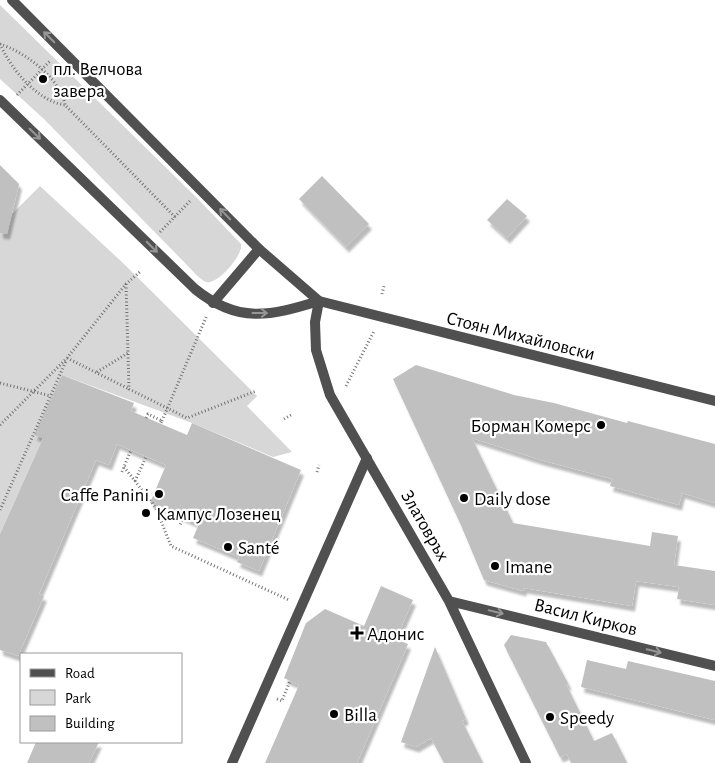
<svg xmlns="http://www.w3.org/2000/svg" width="715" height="763" font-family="'Alegreya Sans',sans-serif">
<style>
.green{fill:#d7d7d7}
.building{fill:#c0c0c0;filter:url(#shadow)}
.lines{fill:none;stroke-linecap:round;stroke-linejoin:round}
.path{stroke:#727272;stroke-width:3;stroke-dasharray:1 2.5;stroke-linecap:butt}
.service{stroke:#505050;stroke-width:10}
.minor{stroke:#505050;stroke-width:10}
.tertiary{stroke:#505050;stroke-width:10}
.oneway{stroke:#969696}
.poi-dot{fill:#000;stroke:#fff;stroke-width:2}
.labels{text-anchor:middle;stroke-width:4.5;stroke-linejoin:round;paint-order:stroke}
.poi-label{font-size:19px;fill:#000;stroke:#fff;text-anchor:start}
.street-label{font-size:19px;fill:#000;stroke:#fff}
</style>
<defs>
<filter id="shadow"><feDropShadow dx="3" dy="5.5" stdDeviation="1" flood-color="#0004"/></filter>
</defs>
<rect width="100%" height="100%" fill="#fff"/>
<path class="green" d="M0,5l199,195 42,44c3,10 -24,42 -35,38 -7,-3 -15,-13 -21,-19l-141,-144 -44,-40z
M40,186l83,77 134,133 -10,10 45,46 -19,5 -81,-34 -130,-48 -19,63 -43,96v-308z"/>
<path class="building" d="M0,165l19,19 -12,50 -7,-1z
M322,176l47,48 -23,23 -47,-48z
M507,199l20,17 -20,22 -20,-18z
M416,365l98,30 40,8 73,20 1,-2 87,23v59l-33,-10 -3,12 -69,-19 2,-7 -71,-19 -69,-22 41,85 137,23 2,-14 26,4 -4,29 41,6v34l-38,-6 2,-12 -43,-6 -4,25 -108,-18 -1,3 -39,-11 -24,-57 -67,-144z
M62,375l72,28 -3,8 56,24 5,-12 109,47 -42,101 -22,-9 2,-5 -46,-19 6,-14 -49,-21 16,-38 -49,-21 -8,21 -13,-5 -57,134 5,2 -26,60 -18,-6v-116l43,-96 -9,-3z
M381,586l32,14 -17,39 12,5 -51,119h-92l34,-78 -15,-7 22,-55 19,-14 39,17z
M511,635l35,7 23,43 -3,-1 28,57 18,-8 15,30h-56l-4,-9 -7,3 -56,-112z
M435,647l31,72 -4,2 21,42h-39l-13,-25 -15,9 -15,-5z
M587,660l39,9 2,-8 87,20v39l-134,-33z
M36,742h63l-10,21h-62z"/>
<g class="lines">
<path class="path" d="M0,44c25,8 61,35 65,61l110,112
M0,44c11,25 37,57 65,61
M17,95l34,-35
M160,232l30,-31
M126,284l3,105 58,29 69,-27
M382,294l2,-8
M67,358l62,31
M97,372l31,-19
M0,383l51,13
M346,386l28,-55
M146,418l2,-4 14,7 -2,3
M284,419l7,-4
M162,421l45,-106
M0,425l67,-67 59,-74 15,-13
M124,467l32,41 15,38 118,54
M122,472l9,-22
M317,472l2,-7
M135,481l11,-24
M157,508l25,12 -2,5
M0,510l66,-149
M277,699l5,2 8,-20"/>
<path class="service" d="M213,303l46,-54
M232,763l135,-305"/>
<path class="minor" d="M319,301l-4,21 1,28 14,45 119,206 77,162
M449,601l266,65"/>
<path class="tertiary" d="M12,0l247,249 60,52 396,100
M0,100l195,189c43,35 75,27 124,12"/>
</g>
<defs><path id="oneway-shaft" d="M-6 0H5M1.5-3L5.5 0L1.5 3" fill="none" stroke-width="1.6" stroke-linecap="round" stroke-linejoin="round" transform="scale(1.25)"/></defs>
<g class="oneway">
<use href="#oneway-shaft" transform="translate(49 37) rotate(-135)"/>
<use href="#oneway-shaft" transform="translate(35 134) rotate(44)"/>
<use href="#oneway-shaft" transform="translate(225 214) rotate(-134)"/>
<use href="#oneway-shaft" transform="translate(152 247) rotate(45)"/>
<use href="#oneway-shaft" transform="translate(260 313)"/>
<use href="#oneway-shaft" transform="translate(496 612) rotate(14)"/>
<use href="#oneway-shaft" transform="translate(654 651) rotate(14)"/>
</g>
<g class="poi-dot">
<circle cx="43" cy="79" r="5"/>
<circle cx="601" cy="425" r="5"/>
<circle cx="159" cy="494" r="5"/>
<circle cx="464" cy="498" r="5"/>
<circle cx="146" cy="513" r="5"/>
<circle cx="228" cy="547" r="5"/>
<circle cx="495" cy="566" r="5"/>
<path d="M354.5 625.5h5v5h5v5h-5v5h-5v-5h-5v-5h5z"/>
<circle cx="334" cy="714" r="5"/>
<circle cx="550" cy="717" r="5"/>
</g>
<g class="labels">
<g class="poi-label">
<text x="53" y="75">пл. Велчова<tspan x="53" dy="22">завера</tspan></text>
<text x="591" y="432" text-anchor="end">Борман Комерс</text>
<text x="149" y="501" text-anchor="end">Caffe Panini</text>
<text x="474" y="505">Daily dose</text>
<text x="156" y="520">Кампус Лозенец</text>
<text x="238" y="554">Santé</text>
<text x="505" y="573">Imane</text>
<text x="367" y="640">Адонис</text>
<text x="344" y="721">Billa</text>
<text x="560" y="724">Speedy</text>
</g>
<g class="street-label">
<text transform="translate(521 335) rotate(14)" y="7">Стоян Михайловски</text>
<text transform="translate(426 525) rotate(60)" y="7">Златовръх</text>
<text transform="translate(586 616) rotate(14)" y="7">Васил Кирков</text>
</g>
</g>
<rect x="20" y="653" width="162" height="90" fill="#ffffff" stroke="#999999"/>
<rect x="30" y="669" width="25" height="8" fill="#505050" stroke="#999999"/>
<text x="65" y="678" font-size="15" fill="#000000">Road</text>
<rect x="30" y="690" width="25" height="15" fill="#d7d7d7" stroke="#999999"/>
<text x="65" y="703" font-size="15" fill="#000000">Park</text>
<rect x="30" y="716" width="25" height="15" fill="#c0c0c0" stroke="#999999"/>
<text x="65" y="728" font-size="15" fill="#000000">Building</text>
</svg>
